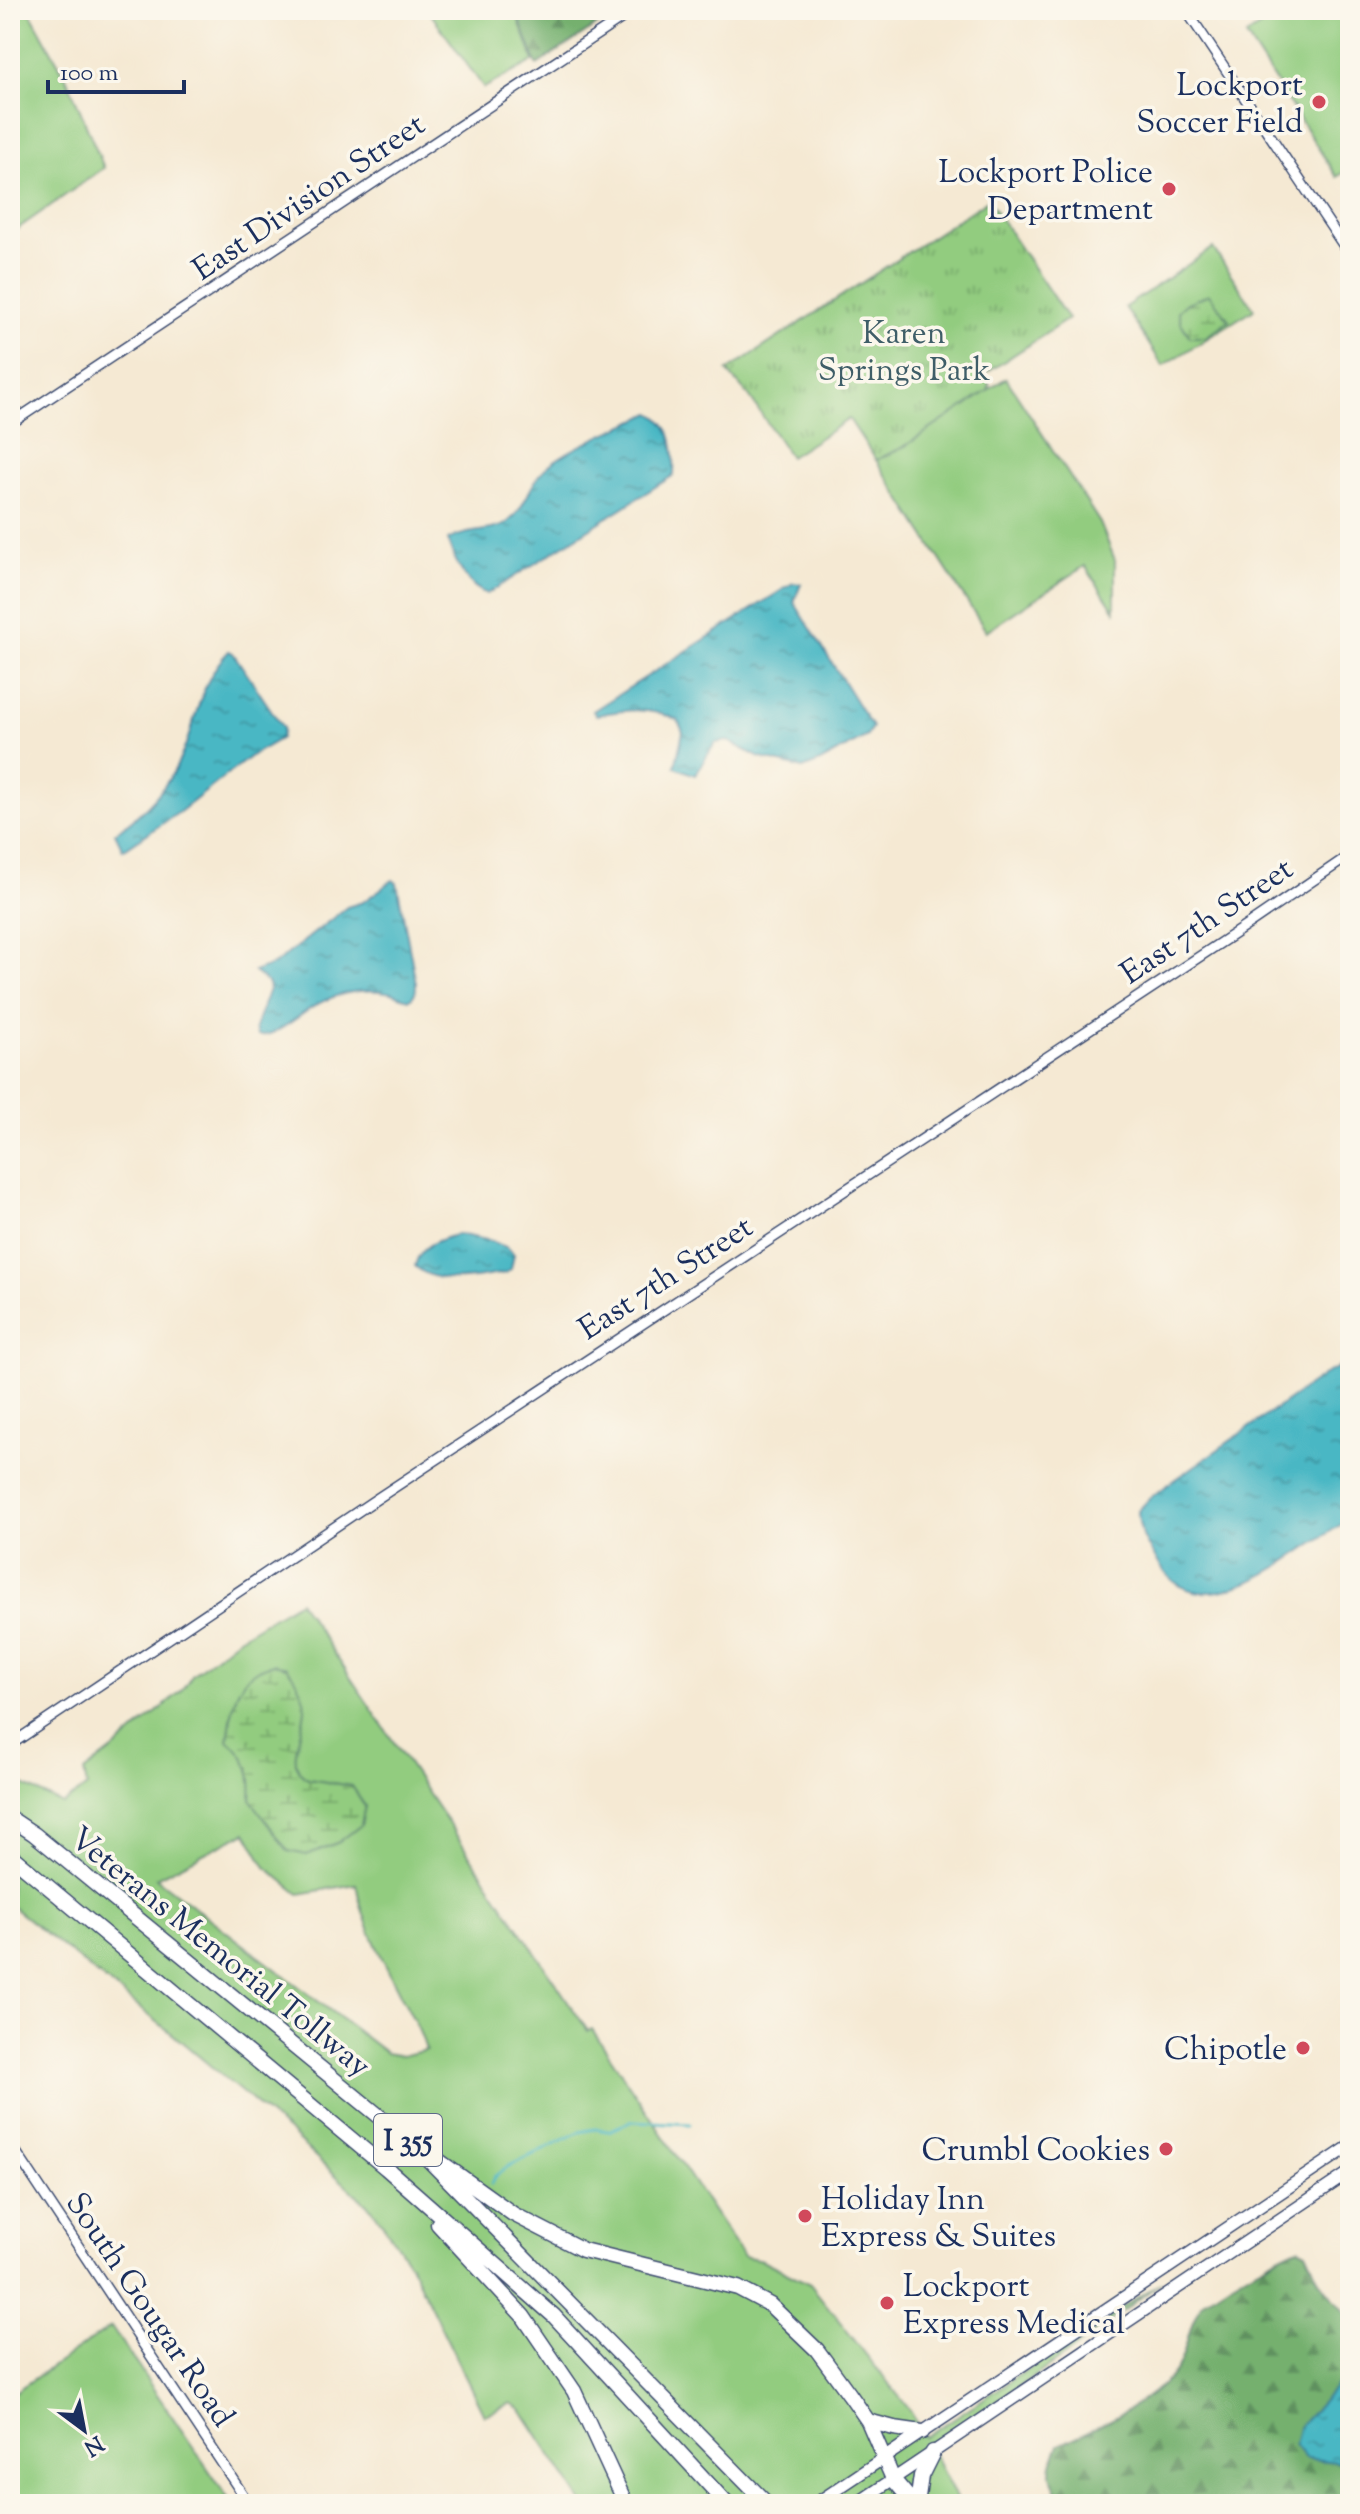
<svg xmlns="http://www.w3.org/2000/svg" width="1360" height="2514" font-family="'Sorts Mill Goudy',serif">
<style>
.grass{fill:#92cc7f;stroke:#567e6e;stroke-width:2;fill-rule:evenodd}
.forest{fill:url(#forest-firs);stroke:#487066;stroke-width:2}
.wetland{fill:url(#wetland-marsh);stroke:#567e6e;stroke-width:2}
.park{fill:url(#park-tufts);stroke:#567e6e;stroke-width:2}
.water{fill:url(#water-ripples);stroke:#327391;stroke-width:2}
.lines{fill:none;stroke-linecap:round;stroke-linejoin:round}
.stream{stroke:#4ab7c4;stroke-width:3}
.tertiary-casing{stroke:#3c4b70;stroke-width:12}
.secondary-casing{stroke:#3c4b70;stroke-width:14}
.motorway-casing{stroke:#3c4b70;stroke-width:17}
.tertiary{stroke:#fff;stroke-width:9}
.secondary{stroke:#fff;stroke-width:11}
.motorway{stroke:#fff;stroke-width:14}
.poi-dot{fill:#d1495b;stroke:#fbf7ec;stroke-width:3}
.labels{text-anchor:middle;stroke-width:7;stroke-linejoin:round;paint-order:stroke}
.shield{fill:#fbf7ec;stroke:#5e6b89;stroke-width:2}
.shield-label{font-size:30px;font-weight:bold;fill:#1b2f5e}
.poi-label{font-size:32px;fill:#1b2f5e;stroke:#fbf7ec;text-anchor:end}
.street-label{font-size:32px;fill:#1b2f5e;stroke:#fbf7ec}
.park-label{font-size:32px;fill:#3f5e68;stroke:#fbf7ec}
</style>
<defs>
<pattern id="forest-firs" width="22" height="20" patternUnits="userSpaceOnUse" patternTransform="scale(2)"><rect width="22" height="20" fill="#75b06e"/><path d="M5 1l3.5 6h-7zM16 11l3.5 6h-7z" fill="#5f905e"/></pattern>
<pattern id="wetland-marsh" width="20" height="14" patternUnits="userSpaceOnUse" patternTransform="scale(2)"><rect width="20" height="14" fill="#92cc7f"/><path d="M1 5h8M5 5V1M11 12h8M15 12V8" fill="none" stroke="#76a66b"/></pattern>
<pattern id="park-tufts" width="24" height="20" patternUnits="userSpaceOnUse" patternTransform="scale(2)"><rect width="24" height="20" fill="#92cc7f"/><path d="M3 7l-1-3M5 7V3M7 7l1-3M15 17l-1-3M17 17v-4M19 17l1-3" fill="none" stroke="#76a66b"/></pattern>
<pattern id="water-ripples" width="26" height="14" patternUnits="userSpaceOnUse" patternTransform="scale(2)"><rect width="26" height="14" fill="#4ab7c4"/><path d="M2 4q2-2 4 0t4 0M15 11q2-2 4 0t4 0" fill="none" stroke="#3d95a2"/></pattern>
</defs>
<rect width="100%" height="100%" fill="#fbf7ec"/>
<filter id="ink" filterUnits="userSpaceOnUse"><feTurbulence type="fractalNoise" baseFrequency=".0125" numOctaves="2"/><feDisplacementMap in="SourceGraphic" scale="16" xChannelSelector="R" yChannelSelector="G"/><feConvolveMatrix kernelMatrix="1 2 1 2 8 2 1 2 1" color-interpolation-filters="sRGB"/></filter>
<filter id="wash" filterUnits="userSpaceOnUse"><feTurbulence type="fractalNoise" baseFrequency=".006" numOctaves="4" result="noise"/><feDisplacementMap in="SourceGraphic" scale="32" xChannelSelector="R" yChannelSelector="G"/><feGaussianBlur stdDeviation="1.8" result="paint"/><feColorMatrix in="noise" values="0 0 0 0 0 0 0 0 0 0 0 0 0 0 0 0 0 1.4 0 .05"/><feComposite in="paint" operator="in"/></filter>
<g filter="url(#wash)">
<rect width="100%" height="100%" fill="#f5e9d3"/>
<path class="grass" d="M10,10h19l39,71 36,87 -94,66z
M428,10h87l19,51 -50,27z
M1287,10h63v158l-13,9 -91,-141z
M1213,248l41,61 -91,57 -38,-59z
M1006,378l94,145 15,37v51l-30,-45 -99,65 -110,-171 26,-12z
M299,1601l289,430 4,-2 151,227 19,4 48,24 99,125 16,28 236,-155 -91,70 -140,95 29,57h-376l-62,-95 -10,-6 -27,12 -73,-149 -37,-55 -85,-79 -119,-100 -160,-127v-127l52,26 25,-17 -3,-15 34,-26 63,-55 11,-16 46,-37zM246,1832l20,35 33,27 57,-10c7,39 26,74 44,110 10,19 20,35 26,56l-24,6 -16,-3 -230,-175z
M111,2327l121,177h-216l-6,-10v-99z"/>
<path class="forest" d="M515,10h105l-83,55z
M1298,2247l8,4 13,29 31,39v185h-285c-16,-25 -19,-31 -6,-59 41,-19 84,-38 115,-72 12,-14 14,-51 28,-69 9,-12 80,-51 96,-57z"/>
<path class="wetland" d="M1209,294l20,26 -23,17h-16l-9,-14 -3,-12 9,-8z
M273,1664l14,3c8,11 18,27 18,41 0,22 -23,57 3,71l44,7 13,20 -4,19 -22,17 -32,13 -19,-4 -37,-51c2,-28 -2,-41 -23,-60 6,-35 4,-66 45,-76z"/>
<path class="park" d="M988,200l80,119 -83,55 4,7v9l-87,58 -26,12 -27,-41 -59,38 -41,-61 -22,-25z"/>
<path class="water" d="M651,413c23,11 24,39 23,62l-187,119c-20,-7 -33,-34 -39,-54 18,-11 45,-7 59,-17 18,-14 21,-35 35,-51 19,-22 81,-45 109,-59z
M793,583l8,1 -7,18 78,125 -5,9 -47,26 -17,7 -45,-12 -30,-16 -13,2 -20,32 -20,-8 8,-35 -5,-12c-29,-14 -52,-10 -82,-5l-3,-4z
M229,651l4,2 50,75 -2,10 -29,17 -71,56 -58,39 -8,-17c27,-19 52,-44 65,-74 17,-37 19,-78 49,-108z
M393,880l4,3 19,100c0,8 0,11 -6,16 -7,-1 -12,-4 -18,-6 -24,-6 -53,-1 -74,11 -19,10 -39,32 -61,32l-2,-8 14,-39 -1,-6 -14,-11 21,-8 72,-57 16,-5z
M458,1234l33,7 15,6 8,7 -3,15 -6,4c-28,5 -67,14 -90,-7 5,-22 24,-26 43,-32z
M1350,1362v157c-46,26 -143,117 -189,48 -12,-19 -23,-33 -23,-56l12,-13 19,-14 159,-112z
M1350,2371v93l-45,-6 -11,-13 4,-17z"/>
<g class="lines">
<path class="stream" d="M491,2184l3,-7 13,-10 72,-35 16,-3 13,2 25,-10 57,3"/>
</g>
</g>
<g filter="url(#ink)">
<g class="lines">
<defs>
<path id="tertiary" d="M1186,10l164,245
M10,424l624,-414
M10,1745l365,-245 877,-578 98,-67
M10,2143l239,361"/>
<path id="secondary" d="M815,2504l535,-358
M856,2504l494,-332"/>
<path id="motorway" d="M10,1818l24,16 378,309 355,361
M10,1855l376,313 168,148 173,188
M439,2161l74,53 70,36 155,38 32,17 47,45 33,45 18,26 25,58 21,25
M438,2224l85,92 51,75 52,113
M868,2421l26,7 28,4
M917,2504l4,-28 12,-24"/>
</defs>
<use href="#tertiary" class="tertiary-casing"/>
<use href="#secondary" class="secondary-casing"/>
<use href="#motorway" class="motorway-casing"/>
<use href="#tertiary" class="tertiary"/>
<use href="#secondary" class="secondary"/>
<use href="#motorway" class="motorway"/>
</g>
</g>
<g class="poi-dot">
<circle cx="1319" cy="102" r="8"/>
<circle cx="1169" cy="189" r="8"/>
<circle cx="1303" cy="2048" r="8"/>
<circle cx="1166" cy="2149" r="8"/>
<circle cx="805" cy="2216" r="8"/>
<circle cx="887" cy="2303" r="8"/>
</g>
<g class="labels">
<rect class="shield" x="374" y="2114" width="68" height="52" rx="6"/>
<g class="shield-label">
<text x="408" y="2150">I 355</text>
</g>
<g class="poi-label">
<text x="1303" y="95">Lockport<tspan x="1303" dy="37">Soccer Field</tspan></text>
<text x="1153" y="182">Lockport Police<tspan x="1153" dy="37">Department</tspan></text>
<text x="1287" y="2059">Chipotle</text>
<text x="1150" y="2160">Crumbl Cookies</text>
<text x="821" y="2209" text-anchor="start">Holiday Inn<tspan x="821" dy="37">Express &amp; Suites</tspan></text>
<text x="903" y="2296" text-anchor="start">Lockport<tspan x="903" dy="37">Express Medical</tspan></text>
</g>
<g class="street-label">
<text transform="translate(308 196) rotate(-34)" y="11">East Division Street</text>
<text transform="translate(1206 920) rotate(-34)" y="11">East 7th Street</text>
<text transform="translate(665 1277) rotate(-33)" y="11">East 7th Street</text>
<text transform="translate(221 1951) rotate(39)" y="11">Veterans Memorial Tollway</text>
<text transform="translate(151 2309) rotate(56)" y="11">South Gougar Road</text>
</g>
<g class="park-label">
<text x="904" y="343">Karen<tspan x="904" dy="37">Springs Park</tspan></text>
</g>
</g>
<rect width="1360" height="2514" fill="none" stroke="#fbf7ec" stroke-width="40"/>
<g transform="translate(84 2430) rotate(148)" stroke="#fbf7ec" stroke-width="6" paint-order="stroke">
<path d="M0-6L14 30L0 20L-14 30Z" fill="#1b2f5e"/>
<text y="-12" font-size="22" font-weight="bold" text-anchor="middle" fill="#1b2f5e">N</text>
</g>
<path d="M48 80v12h136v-12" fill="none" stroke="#1b2f5e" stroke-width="4"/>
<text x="60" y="80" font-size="24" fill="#1b2f5e" stroke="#fbf7ec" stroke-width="6" paint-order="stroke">100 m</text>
</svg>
